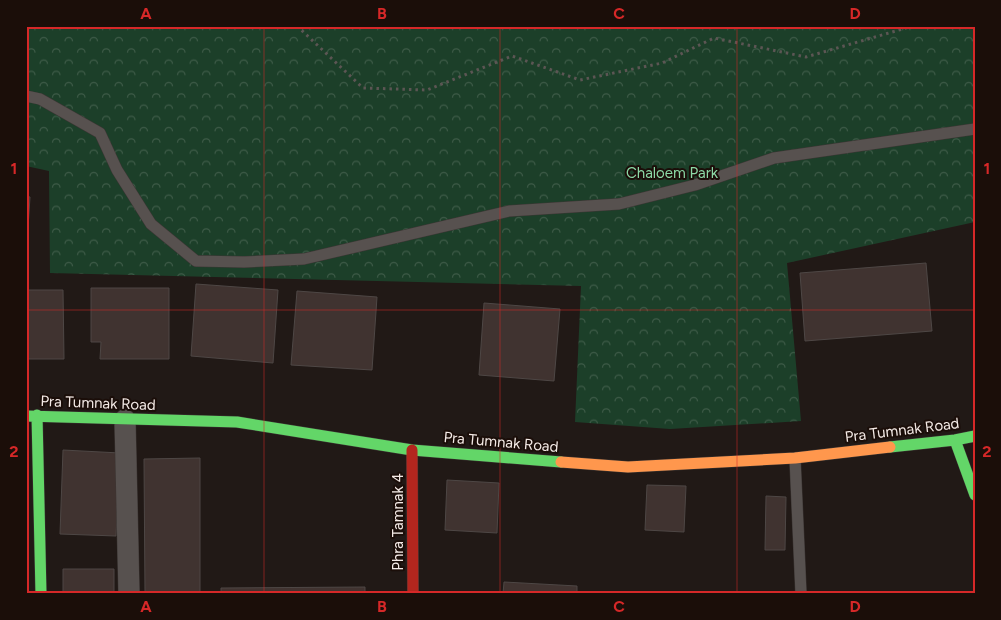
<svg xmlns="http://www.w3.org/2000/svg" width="1001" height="620" font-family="Figtree,sans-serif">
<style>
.park{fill:url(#park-crowns)}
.building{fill:#403330;stroke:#4e4745}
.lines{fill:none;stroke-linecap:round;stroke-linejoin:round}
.lane-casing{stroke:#3c3634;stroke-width:12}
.street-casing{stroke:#3c3634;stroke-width:22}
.fast-casing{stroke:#3c3634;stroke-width:12}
.slow-casing{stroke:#3c3634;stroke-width:12}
.jam-casing{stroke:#3c3634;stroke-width:12}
.path{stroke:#5c5654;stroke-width:3;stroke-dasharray:2.5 4;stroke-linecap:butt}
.lane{stroke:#57514f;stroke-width:11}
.street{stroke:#57514f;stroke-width:21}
.fast{stroke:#63d668;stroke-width:11}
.slow{stroke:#ff974d;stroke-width:11}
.jam{stroke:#b3261e;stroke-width:11}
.grid{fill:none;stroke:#d62828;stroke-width:1;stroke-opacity:0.55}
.labels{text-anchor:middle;stroke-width:4;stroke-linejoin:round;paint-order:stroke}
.park-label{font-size:15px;fill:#8cd9a6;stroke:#1b0e09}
.street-label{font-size:15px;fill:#f4eae6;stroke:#1b0e09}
.neatline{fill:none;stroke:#d62828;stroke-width:2}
.grid-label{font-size:16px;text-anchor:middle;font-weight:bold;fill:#d62828}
</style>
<defs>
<pattern id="park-crowns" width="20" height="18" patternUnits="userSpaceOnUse" patternTransform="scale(1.25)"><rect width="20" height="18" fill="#1c3f29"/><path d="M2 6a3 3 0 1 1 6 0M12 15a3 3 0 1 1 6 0" fill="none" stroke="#3e5b48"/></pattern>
</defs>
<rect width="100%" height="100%" fill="#211916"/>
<path class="park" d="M26,26h949v196l-188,41 14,158 -131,8 -95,-7 6,-136 -531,-13 -1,-102 -23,-5z"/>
<path class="building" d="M26,196l4,1 -4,62z
M926,263l6,68 -127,10 -5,-68z
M196,284l82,6 -5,73 -82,-7z
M91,288h78v71h-69l1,-17h-10z
M26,290h37l1,69h-38z
M297,291l80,6 -5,73 -81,-5z
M484,303l76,6 -6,72 -75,-6z
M63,450l57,3 -4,83 -56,-2z
M200,458v136h-55l-1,-135z
M447,480l52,3 -2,50 -52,-3z
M647,485l39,1 -2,46 -39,-2z
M766,496l20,1 -1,53h-20z
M63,569h51v25h-51z
M504,582l73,4v8h-74z
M365,587v7h-144v-6z"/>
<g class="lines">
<defs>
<path id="lane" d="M26,96l14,3 60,34 17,37 34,54 45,37 48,1 60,-3 205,-48 110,-7 76,-19 79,-27 201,-29
M795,458l6,136"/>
<path id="street" d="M125,420l4,174"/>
<path id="fast" d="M37,415l4,179
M26,416l211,6 175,28 149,12
M955,440l20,55
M890,447l65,-7 20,-4"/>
<path id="slow" d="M561,462l67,5 167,-9 95,-11"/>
<path id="jam" d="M412,450l1,144"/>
</defs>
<use href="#lane" class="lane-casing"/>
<use href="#street" class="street-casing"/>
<use href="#fast" class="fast-casing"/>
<use href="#slow" class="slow-casing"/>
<use href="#jam" class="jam-casing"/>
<path class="path" d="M297,26l66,62 64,2 85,-34 68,24 82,-17 52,-25 92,19 107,-31"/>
<use href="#lane" class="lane"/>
<use href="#street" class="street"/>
<use href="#fast" class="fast"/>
<use href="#slow" class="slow"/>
<use href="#jam" class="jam"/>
</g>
<path class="grid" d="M264,26v568M500,26v568M737,26v568M26,310h949"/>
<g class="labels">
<g class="park-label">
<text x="672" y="178">Chaloem Park</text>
</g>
<g class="street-label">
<text transform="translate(98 403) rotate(2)" y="5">Pra Tumnak Road</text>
<text transform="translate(902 430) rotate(-7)" y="5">Pra Tumnak Road</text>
<text transform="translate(501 442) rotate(5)" y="5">Pra Tumnak Road</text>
<text transform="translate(398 522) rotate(-90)" y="5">Phra Tamnak 4</text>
</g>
</g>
<rect width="1001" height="620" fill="none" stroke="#1b0e09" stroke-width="55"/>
<rect x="28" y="28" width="946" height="564" class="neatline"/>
<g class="grid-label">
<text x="146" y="19">A</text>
<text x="382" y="19">B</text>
<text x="619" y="19">C</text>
<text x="855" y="19">D</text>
<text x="14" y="174">1</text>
<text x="987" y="174">1</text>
<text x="14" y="457">2</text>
<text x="987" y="457">2</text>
<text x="146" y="612">A</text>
<text x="382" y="612">B</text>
<text x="619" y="612">C</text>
<text x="855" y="612">D</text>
</g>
</svg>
